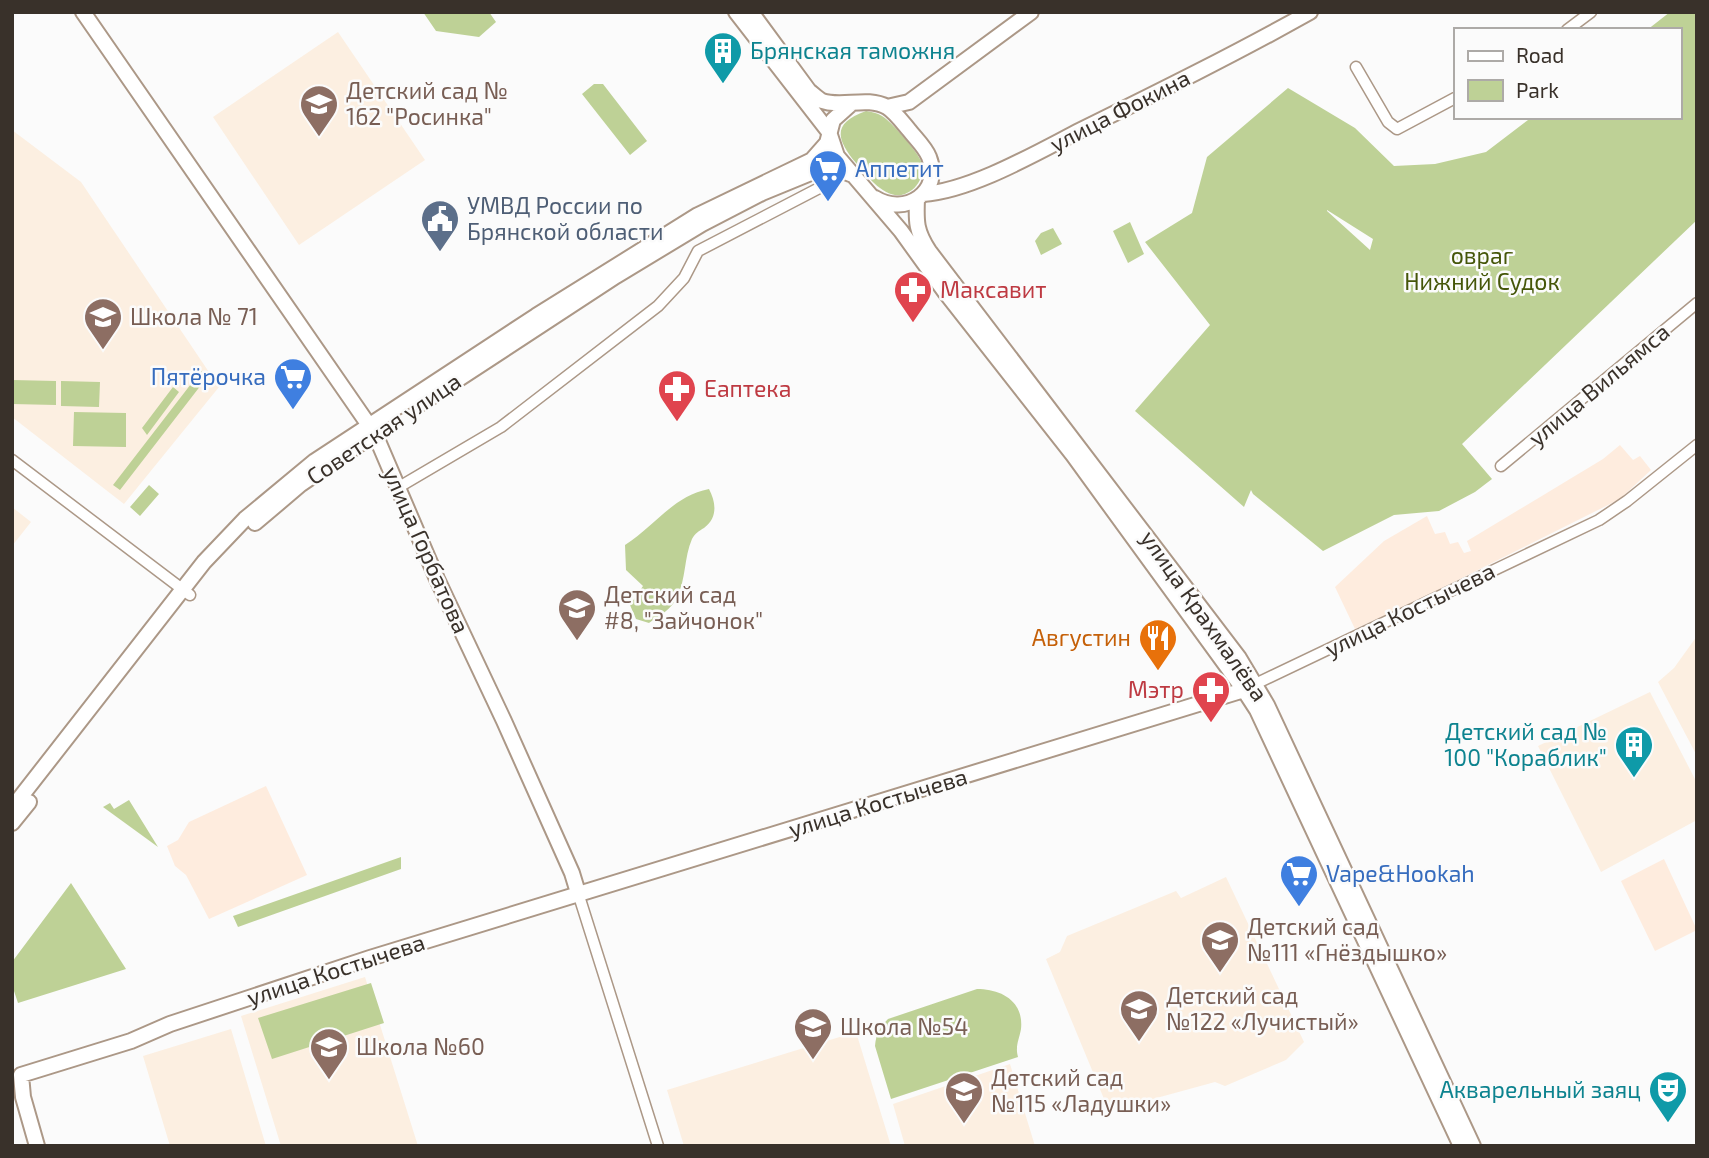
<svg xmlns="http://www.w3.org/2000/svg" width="1709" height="1158" font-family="'Exo 2',sans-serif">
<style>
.built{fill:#feecde}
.education{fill:#fcefe1}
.green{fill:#bed196;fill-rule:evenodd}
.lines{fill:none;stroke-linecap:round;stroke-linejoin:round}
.street-casing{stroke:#ac9887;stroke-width:13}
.secondary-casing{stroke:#ac9887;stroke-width:18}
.street{stroke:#fff;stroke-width:10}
.secondary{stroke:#fff;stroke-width:14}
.labels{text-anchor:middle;stroke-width:5;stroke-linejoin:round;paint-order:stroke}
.culture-label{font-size:23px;fill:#0d838f;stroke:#fbfbfb;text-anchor:end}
.education-label{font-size:23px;fill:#785e54;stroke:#fbfbfb;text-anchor:start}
.street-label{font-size:23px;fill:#39312a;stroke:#fbfbfb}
.shop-label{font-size:23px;fill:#366cbe;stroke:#fbfbfb;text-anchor:start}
.service-label{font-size:23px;fill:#4e5e75;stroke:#fbfbfb;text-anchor:start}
.park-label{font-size:23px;fill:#455609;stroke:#fbfbfb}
.health-label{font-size:23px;fill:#be3a42;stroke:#fbfbfb;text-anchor:start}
.food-label{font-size:23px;fill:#c56008;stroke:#fbfbfb;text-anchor:end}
</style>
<rect width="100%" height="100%" fill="#fbfbfb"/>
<path class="built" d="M1620,445l13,15 7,-4 11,14 -31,29 -202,101 -63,29 -20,-42 49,-46 43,-25 8,18 10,-2 5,12 8,-2 6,11 7,-2 -4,-10 136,-82z
M266,786l41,89 -98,44 -23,-44 -11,-9 -8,-20 11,-6 11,-18z
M1664,859l33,71 -42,21 -34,-70z"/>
<path class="education" d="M338,32l87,128 -126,85 -86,-128z
M12,130l69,52 138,205 -95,117 -112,-87z
M12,507l19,15 -19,24z
M1697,636v120l-39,-74 16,-14z
M1650,692l47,91v37l-96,52 -63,-126z
M1226,877l78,165 -18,18 -61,26 -10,-4 -106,29 -63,-152 14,-7 7,-16 109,-45 5,7z
M365,977l53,169h-137l-40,-130z
M231,1029l35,117h-96l-27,-90z
M856,1032l35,114h-207l-17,-56z
M1010,1064l25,82h-130l-12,-42z"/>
<path class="green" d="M423,12h66l7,10 -17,15 -43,-6z
M1670,12h27v208l-235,224 30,35 -17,13 -36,19 -45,4 -71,36 -70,-57 -2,-4 -7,17 -109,-96 75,-86 -65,-83 47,-29 15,-56 81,-69 67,40 39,38 41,-2 51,-12 46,-35h147v-87h-32zM1327,210l46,29 -3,11 -43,-39z
M594,84h9l44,57 -17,14 -48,-61z
M866,111c6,1 11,2 16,5 9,5 35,35 39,45 4,9 0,22 -9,29 -22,17 -43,-12 -56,-27 -20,-24 -24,-40 10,-52z
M1130,222l14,32 -16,9 -15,-32z
M1053,228l9,16 -21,11 -6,-14 6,-8z
M201,371l7,5 -88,114 -7,-5z
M12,380l44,1v24l-44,-1z
M61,381l39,1 -1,25 -38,-1z
M173,387l6,5 -32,43 -5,-7z
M74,412l52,1v34l-53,-1z
M149,485l10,9 -19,22 -10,-9z
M709,489c7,13 9,29 -5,39 -5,3 -9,5 -12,11 -8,18 -6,41 -15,58 -5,12 -18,19 -28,26l-13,-4 -6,-14 13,-19 -17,-16 -1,-25c30,-19 48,-49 84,-56z
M129,800l29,47 -55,-40 7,-4 4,6z
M401,857v12l-163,58 -5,-11z
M71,883l55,86 -108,34 -6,-18v-23z
M371,983l13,40 -112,36 -14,-41z
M977,989c24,0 47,12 44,40 -2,11 -6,17 -3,28l-127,42 -16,-53c1,-12 5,-19 13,-27z"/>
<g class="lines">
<defs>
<path id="street" d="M1567,30l24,-18
M1356,67l32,55 9,7 58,-31
M12,460l178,135
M1501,466l196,-163
M399,487l102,-60 157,-121 26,-28 14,-27 127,-66
M1249,687l350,-167 28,-19 70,-56
M579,896l79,250"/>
<path id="secondary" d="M83,12l292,422 62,145 67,142 68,152 7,23
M736,12l93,120 8,24 64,75 44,61 128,163 171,235 13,20 204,436
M751,12l58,79c4,3 9,8 13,10 20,7 45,-5 65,6 8,5 16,16 22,23 7,9 16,17 20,27 14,35 -24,60 -54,41
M887,107l22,-5 122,-90
M923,194c48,-3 115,-42 158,-64 77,-38 154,-76 229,-118
M917,199c-1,23 -1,32 12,52l310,407 28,47 206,441
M422,403l194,-127 86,-52 60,-31 61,-25h12l15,6
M255,523l46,-39 66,-45
M12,808l192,-246 41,-43 70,-58 221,-145 162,-101 114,-55 15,-17 6,-23 19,-17
M12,823l17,-21
M21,1075l110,-34 39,-17 200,-66 874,-268
M21,1075l2,22 14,49"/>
</defs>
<use href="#street" class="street-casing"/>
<use href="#secondary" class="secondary-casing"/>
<use href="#street" class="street"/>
<use href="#secondary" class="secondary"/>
</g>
<defs>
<symbol id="building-pin" viewBox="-11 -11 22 30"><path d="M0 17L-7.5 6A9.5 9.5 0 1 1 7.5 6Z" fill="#0f9aa8" stroke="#fbfbfb"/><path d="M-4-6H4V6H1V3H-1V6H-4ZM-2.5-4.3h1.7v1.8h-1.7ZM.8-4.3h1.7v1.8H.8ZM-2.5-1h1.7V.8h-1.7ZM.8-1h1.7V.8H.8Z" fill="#fff"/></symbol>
<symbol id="school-pin" viewBox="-11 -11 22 30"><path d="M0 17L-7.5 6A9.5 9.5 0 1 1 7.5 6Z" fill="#8d6e63" stroke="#fbfbfb"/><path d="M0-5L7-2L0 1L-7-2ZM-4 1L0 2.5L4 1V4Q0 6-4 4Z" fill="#fff"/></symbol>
<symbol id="supermarket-pin" viewBox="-11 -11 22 30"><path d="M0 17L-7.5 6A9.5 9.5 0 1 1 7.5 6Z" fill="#3f7fe0" stroke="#fbfbfb"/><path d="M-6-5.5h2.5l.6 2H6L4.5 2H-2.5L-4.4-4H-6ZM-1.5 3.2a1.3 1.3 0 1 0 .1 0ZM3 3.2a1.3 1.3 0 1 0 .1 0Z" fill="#fff"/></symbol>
<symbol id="civic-pin" viewBox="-11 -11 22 30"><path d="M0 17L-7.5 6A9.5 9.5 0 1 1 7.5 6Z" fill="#5c6f8a" stroke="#fbfbfb"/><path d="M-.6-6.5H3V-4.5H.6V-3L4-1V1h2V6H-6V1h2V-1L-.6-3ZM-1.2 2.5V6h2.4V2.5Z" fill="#fff"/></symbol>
<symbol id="pharmacy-pin" viewBox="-11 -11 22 30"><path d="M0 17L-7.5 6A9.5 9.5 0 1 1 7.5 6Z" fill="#e0444e" stroke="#fbfbfb"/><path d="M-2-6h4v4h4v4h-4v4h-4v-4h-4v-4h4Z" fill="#fff"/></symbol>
<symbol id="restaurant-pin" viewBox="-11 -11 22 30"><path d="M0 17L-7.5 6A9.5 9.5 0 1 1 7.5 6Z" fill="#e8710a" stroke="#fbfbfb"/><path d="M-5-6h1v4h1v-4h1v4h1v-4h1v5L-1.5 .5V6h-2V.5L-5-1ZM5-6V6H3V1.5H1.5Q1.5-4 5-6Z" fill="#fff"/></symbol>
<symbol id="theatre-pin" viewBox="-11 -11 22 30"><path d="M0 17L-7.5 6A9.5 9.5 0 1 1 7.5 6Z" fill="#0f9aa8" stroke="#fbfbfb"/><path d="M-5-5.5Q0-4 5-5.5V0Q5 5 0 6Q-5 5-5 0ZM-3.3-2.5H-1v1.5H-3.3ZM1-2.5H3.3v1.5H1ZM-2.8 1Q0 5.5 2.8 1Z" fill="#fff"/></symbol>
</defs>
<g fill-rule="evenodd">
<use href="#building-pin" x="701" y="29" width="44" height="60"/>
<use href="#school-pin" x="297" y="82" width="44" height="60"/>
<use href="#supermarket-pin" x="806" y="147" width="44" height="60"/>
<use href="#civic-pin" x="418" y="197" width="44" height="60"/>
<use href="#pharmacy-pin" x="891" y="268" width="44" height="60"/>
<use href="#school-pin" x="81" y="295" width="44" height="60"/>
<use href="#supermarket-pin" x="271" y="355" width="44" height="60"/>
<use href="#pharmacy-pin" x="655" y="367" width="44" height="60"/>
<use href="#school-pin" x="555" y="586" width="44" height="60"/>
<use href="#restaurant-pin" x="1136" y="616" width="44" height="60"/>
<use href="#pharmacy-pin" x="1189" y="668" width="44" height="60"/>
<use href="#building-pin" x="1612" y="723" width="44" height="60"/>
<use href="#supermarket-pin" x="1277" y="852" width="44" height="60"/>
<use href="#school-pin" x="1198" y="918" width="44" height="60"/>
<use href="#school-pin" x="1117" y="987" width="44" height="60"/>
<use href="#school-pin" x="791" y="1005" width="44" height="60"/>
<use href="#school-pin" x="307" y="1025" width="44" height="60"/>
<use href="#theatre-pin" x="1646" y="1068" width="44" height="60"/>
<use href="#school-pin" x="942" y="1069" width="44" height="60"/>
</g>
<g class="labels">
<g class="culture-label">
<text x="750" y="59" text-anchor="start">Брянская таможня</text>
<text x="1607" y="740">Детский сад №<tspan x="1607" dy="26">100 "Кораблик"</tspan></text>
<text x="1641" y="1098">Акварельный заяц</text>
</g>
<g class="education-label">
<text x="346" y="99">Детский сад №<tspan x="346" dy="26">162 "Росинка"</tspan></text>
<text x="130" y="325">Школа № 71</text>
<text x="604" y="603">Детский сад<tspan x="604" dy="26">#8, "Зайчонок"</tspan></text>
<text x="1247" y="935">Детский сад<tspan x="1247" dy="26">№111 «Гнёздышко»</tspan></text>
<text x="1166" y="1004">Детский сад<tspan x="1166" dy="26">№122 «Лучистый»</tspan></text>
<text x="840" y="1035">Школа №54</text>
<text x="356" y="1055">Школа №60</text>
<text x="991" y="1086">Детский сад<tspan x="991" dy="26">№115 «Ладушки»</tspan></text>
</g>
<g class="street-label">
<text transform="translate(1120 111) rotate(-27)" y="8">улица Фокина</text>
<text transform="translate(1599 385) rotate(-40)" y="8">улица Вильямса</text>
<text transform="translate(384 429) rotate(-34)" y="8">Советская улица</text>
<text transform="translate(426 550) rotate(66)" y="8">улица Горбатова</text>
<text transform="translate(1410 610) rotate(-26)" y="8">улица Костычева</text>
<text transform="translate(1204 616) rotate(55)" y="8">улица Крахмалёва</text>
<text transform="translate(878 803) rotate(-17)" y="8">улица Костычева</text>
<text transform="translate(336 970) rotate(-18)" y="8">улица Костычева</text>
</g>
<g class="shop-label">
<text x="855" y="177">Аппетит</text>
<text x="266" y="385" text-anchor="end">Пятёрочка</text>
<text x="1326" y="882">Vape&amp;Hookah</text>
</g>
<g class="service-label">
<text x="467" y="214">УМВД России по<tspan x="467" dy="26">Брянской области</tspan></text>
</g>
<g class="park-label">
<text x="1482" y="264">овраг<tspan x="1482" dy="26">Нижний Судок</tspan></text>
</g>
<g class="health-label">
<text x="940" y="298">Максавит</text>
<text x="704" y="397">Еаптека</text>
<text x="1184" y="698" text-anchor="end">Мэтр</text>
</g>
<g class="food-label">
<text x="1131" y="646">Августин</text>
</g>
</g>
<rect width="1709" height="1158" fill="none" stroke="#39312a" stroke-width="28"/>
<rect x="1454" y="28" width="228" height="91" fill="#fbfbfb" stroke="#adaaa7" stroke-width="2"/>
<rect x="1468" y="51" width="35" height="10" fill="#ffffff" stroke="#adaaa7" stroke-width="2"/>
<text x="1516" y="63" font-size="21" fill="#39312a">Road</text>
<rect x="1468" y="80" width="35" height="21" fill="#bed196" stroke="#adaaa7" stroke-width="2"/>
<text x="1516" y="98" font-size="21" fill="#39312a">Park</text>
</svg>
